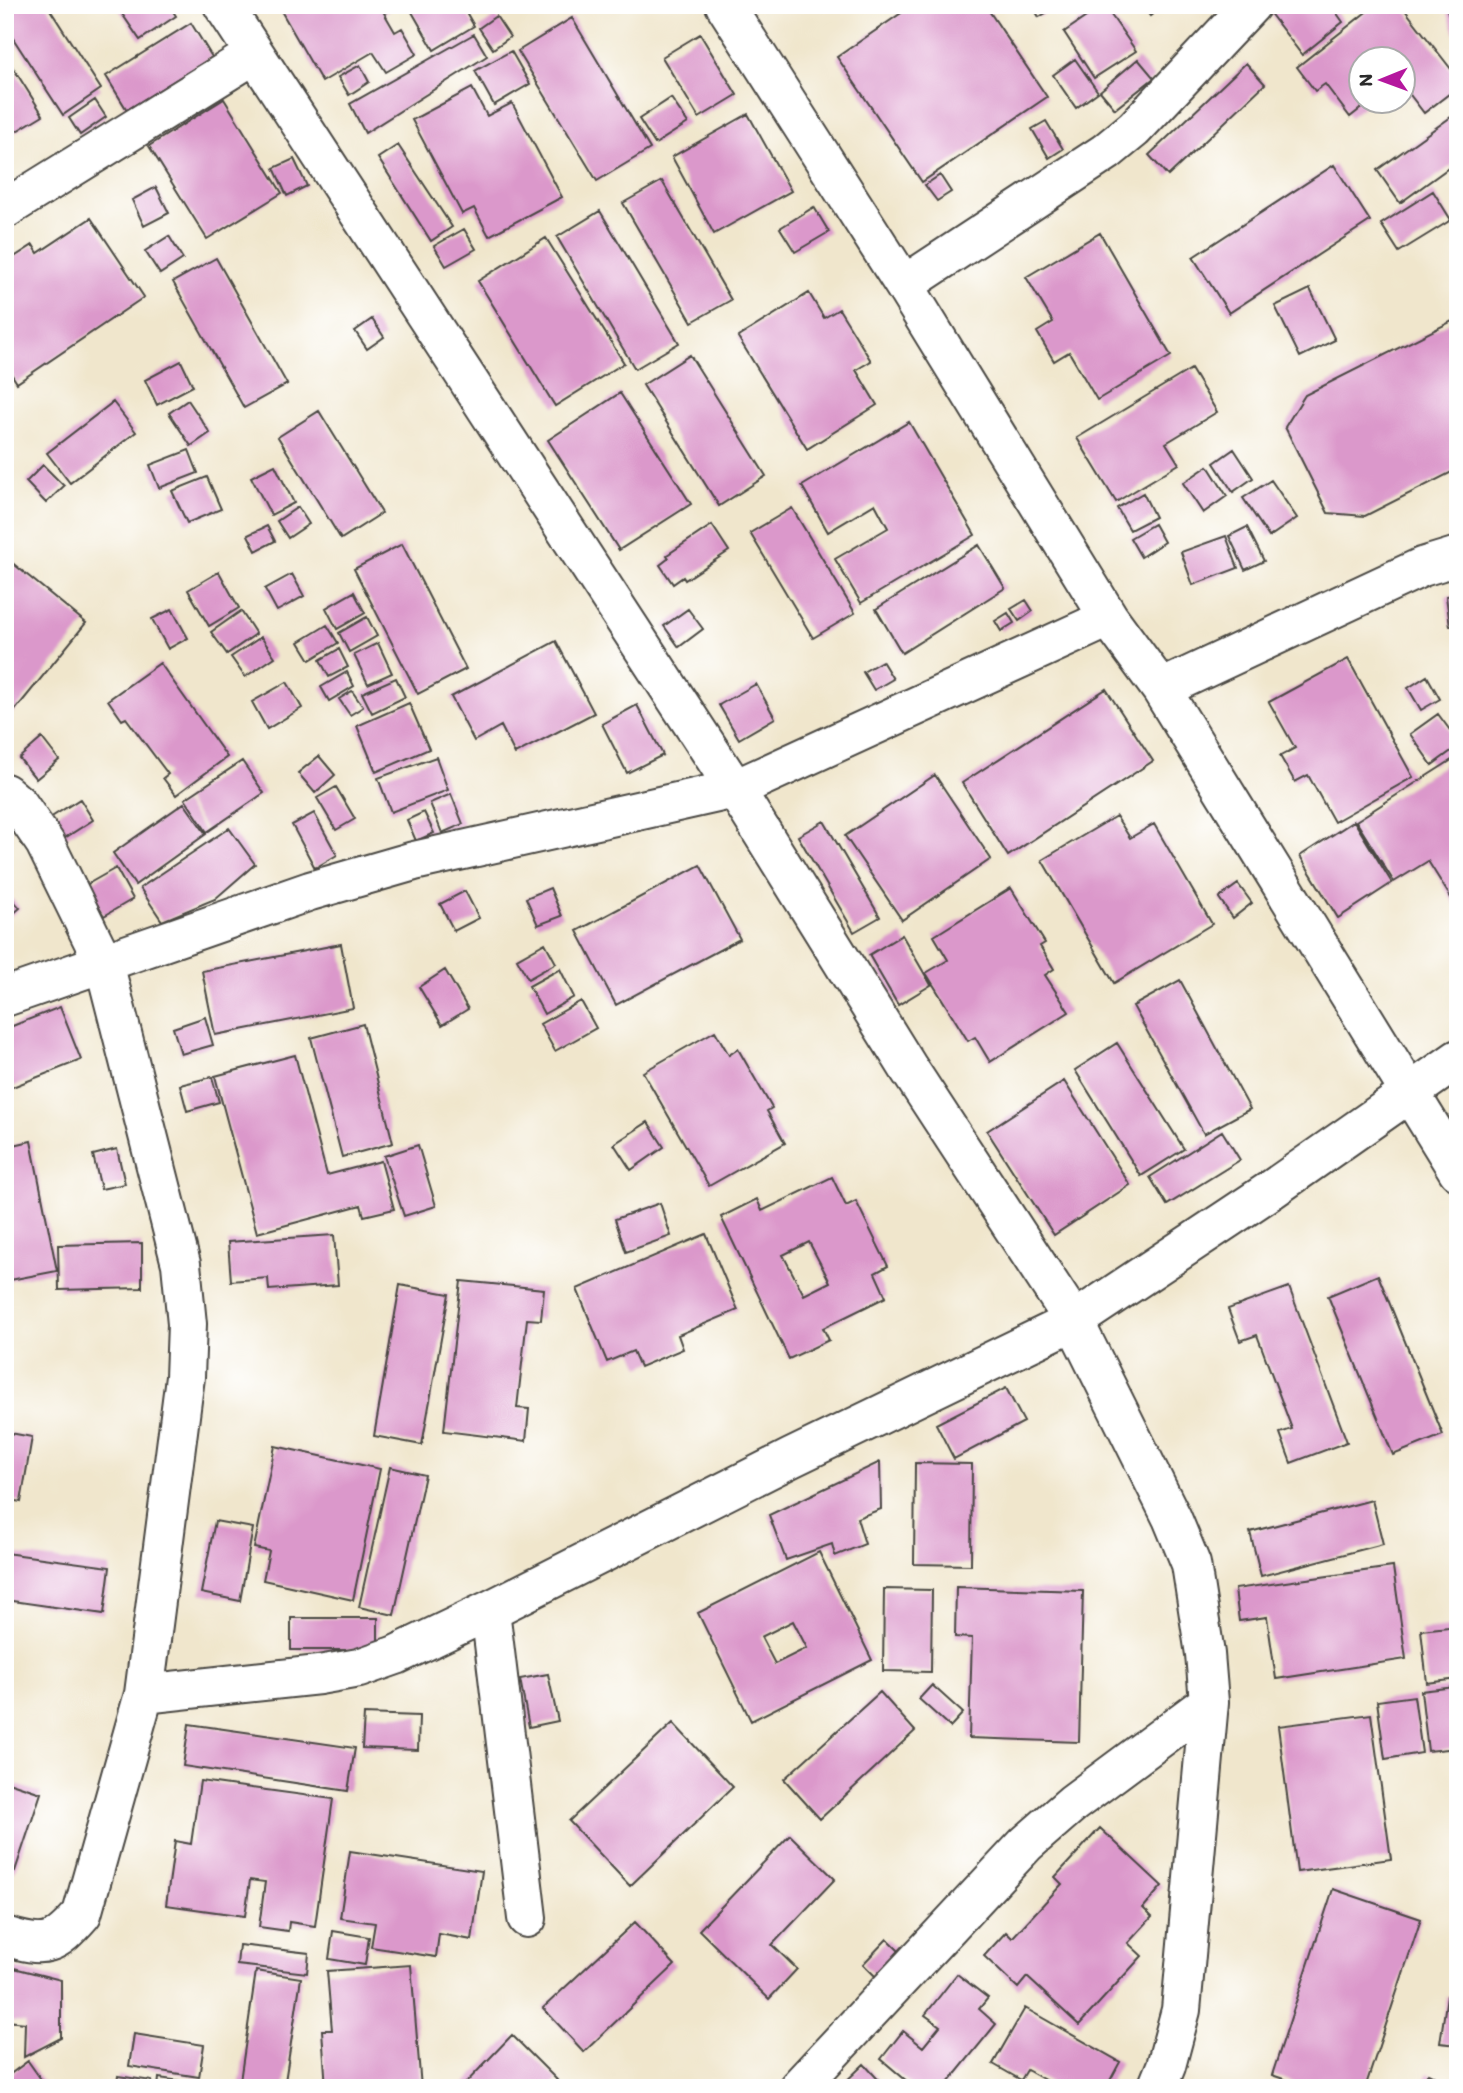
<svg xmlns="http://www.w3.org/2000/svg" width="1463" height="2093" font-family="Itim,sans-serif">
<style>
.building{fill:#db98cb;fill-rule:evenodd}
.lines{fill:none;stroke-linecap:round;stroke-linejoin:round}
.street-casing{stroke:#494743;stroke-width:42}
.street{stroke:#fff;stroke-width:38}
</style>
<rect width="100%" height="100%" fill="#fff"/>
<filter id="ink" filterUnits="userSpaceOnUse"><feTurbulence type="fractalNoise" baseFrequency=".0143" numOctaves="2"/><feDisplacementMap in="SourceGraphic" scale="14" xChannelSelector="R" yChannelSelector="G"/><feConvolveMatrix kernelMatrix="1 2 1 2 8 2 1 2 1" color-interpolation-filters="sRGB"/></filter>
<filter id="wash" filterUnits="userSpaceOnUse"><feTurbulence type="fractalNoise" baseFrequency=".00686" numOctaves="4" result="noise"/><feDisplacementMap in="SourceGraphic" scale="28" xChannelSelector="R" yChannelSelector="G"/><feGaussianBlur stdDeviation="1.57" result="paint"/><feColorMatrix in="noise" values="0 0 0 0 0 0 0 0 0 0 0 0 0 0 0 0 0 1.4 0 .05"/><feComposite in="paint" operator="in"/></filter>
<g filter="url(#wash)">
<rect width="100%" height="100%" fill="#f0e6cc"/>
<g id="blocks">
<path class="building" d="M5,5h42l54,84 -38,26 -58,-89z
M116,5h53l7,11 -36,24z
M286,5h104l2,4 -8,4 11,19 7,-4 15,26 -31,18 -13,-20 -51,30 -42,-73z
M408,5h54l12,21 -40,24z
M913,5h72l62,92 -125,85 -85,-125z
M1032,5h27l-20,12z
M1104,5l32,46 -42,27 -30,-46z
M1142,5h22l-14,11z
M1270,5h61l12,17 -41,33 -36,-47z
M1375,5h26l57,73v9l-34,26 -20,-26v-27h-42v42h7l-19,15 -25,-33 -10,7 -18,-24z
M1445,5h13v34h-1z
M496,16l14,21 -17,12 -14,-21z
M572,18l78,131 -53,32 -79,-130z
M191,23l21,34 -85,53 -21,-34z
M474,34l13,22 -122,77 -15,-29z
M700,34l37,61 -38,23 -37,-61z
M511,51l19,33 -36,21 -19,-34z
M5,55l38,60 -38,23z
M1075,59l23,33 -22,16 -23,-33z
M1138,59l16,19 -39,31 -15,-18z
M1246,63l19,21 -97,92 -19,-21z
M360,65l9,17 -20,13 -11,-18z
M472,88l15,28 25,-13 50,94 -73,39 -15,-28 -12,6 -50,-94z
M671,98l17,25 -33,21 -16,-25z
M224,99l58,94 -75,46 -58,-93z
M95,100l11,17 -26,18 -11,-17z
M1458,112v49l-58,42 -23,-33z
M748,114l43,77 -77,43 -42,-77z
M1046,121l17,28 -14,9 -17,-29z
M398,145l54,82 -21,14 -53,-83z
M294,159l13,27 -20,10 -13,-28z
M1334,165l36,56 -141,92 -36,-56z
M940,175l11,17 -14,9 -12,-16z
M662,181l69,119 -39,22 -69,-119z
M156,187l13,26 -25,13 -12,-26z
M1433,191l18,29 -52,32 -18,-28z
M814,207l15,25 -34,20 -15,-24z
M600,211l79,132 -44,26 -78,-132z
M91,218l53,79 -127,86 -12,-19v-101l28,-18 5,8z
M464,229l12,20 -30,17 -12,-20z
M1100,233l71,123 -74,44 -28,-48 -15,9 -17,-29 16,-10 -27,-45z
M169,236l14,23 -23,15 -15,-23z
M546,238l78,125 -69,43 -77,-125z
M216,258l71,126 -43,24 -71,-126z
M1310,289l25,51 -35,17 -25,-51z
M809,293l15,25 15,-9 32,52 -15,9 21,35 -70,44 -69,-112z
M1458,318v151l-93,47 -37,-3 -43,-86 20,-32z
M372,319l12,18 -17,12 -12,-18z
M690,355l76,121 -47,30 -76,-121z
M181,361l12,25 -36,19 -12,-25z
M1191,369l26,43 -51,31 13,21 -63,38 -39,-64z
M620,393l71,111 -72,46 -71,-110z
M188,400l22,33 -19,13 -22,-33z
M113,402l23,30 -66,51 -23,-30z
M319,411l63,102 -41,26 -63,-102z
M909,422l66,113 -114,68 -26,-44 53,-31 -13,-24 -47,28 -26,-46z
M1234,449l19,29 -20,14 -19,-29z
M189,450l9,23 -39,15 -9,-23z
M43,465l21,21 -18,17 -20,-21z
M275,465l19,38 -23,12 -20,-38z
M1208,466l19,30 -24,17 -20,-30z
M207,477l14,32 -34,14 -15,-32z
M1271,480l26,38 -28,19 -26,-39z
M1143,493l12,24 -25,13 -13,-22z
M298,507l11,17 -21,14 -11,-17z
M792,508l63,105 -42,25 -63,-105z
M1154,524l10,18 -23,15 -11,-19z
M712,525l17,26 -44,29 -2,-3 -10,7 -13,-19 9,-7 -2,-3z
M267,526l8,15 -19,10 -8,-16z
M1247,527l17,34 -19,9 -16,-34z
M1226,536l12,32 -45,17 -12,-33z
M402,544l64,125 -48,25 -64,-125z
M979,545l26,43 -103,65 -26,-44z
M5,557l81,66 -74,91 -7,-6z
M219,572l20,36 -30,18 -21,-36z
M292,574l12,22 -27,15 -12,-22z
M354,592l11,21 -28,16 -11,-21z
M1458,595v30l-8,1 -4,-30z
M1026,600l7,11 -14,10 -8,-12z
M172,609l16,29 -20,11 -16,-30z
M688,609l15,20 -24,18 -15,-21z
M241,611l15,23 -29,20 -16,-22z
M1008,613l6,10 -13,8 -6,-10z
M367,617l10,19 -28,16 -10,-19z
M327,625l11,18 -28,17 -11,-18z
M261,637l14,20 -30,20 -14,-20z
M556,641l38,72 -79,41 -14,-28 -27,15 -23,-44z
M378,643l14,30 -24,11 -14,-29z
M339,649l9,18 -19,10 -9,-17z
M1348,659l65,118 -79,45 -26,-47 -13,7 -15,-26 15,-8 -26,-46z
M882,661l11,18 -19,11 -11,-18z
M160,663l67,94 -51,38 -13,-17 5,-4 -42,-56 -4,2 -14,-20z
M347,672l7,14 -25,15 -8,-14z
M1427,676l13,23 -19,11 -13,-22z
M396,678l9,19 -33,16 -10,-20z
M287,682l15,26 -35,21 -15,-27z
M756,684l19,34 -36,21 -20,-34z
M1106,689l47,72 -145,95 -46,-73z
M352,691l11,16 -13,8 -11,-16z
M409,703l20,46 -53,23 -19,-46z
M637,705l26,50 -36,18 -25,-49z
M1438,714l20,27v5l-26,19 -22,-31z
M42,738l17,22 -23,19 -17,-21z
M319,756l16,19 -20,18 -17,-20z
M1458,756v153l-30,-48 -34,21 -38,-61z
M436,757l12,33 -57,22 -13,-34z
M242,761l22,32 -57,39 -22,-33z
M935,775l56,84 -89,61 -57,-84z
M336,787l19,32 -19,11 -19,-32z
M451,794l12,30 -21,9 -12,-30z
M80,799l13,21 -30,19 -13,-21z
M184,803l22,31 -71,51 -22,-32z
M424,812l10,21 -18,8 -9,-21z
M314,813l23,42 -22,13 -23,-43z
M1116,816l14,22 24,-14 58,100 -98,59 -72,-123z
M824,821l56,96 -26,15 -56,-96z
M1354,821l38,62 -54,35 -38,-62z
M229,828l26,36 -40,35 -53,22 -22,-33z
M700,865l40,74 -124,66 -39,-74z
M116,868l17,31 -29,17 -18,-31z
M1238,884l14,19 -19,15 -14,-20z
M550,888l12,28 -24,9 -12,-27z
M1011,888l34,55 -5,3 14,23 -9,6 24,37 -79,50 -15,-25 -7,4 -42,-68 22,-13 -14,-24z
M5,891l15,17 -15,13z
M465,891l14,27 -25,13 -14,-27z
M902,935l29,50 -33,20 -29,-50z
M545,943l11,20 -28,16 -11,-20z
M341,944l12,64 -138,27 -13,-64z
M560,969l14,28 -30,17 -15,-28z
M445,970l23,39 -26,16 -23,-38z
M1180,980l70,129 -46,25 -71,-128z
M581,1001l15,27 -41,23 -15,-27z
M60,1007l21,53 -76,30v-61z
M205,1017l8,28 -32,9 -8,-26z
M363,1024l30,119 -51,14 -31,-119z
M715,1031l14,24 9,-6 34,59 -5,3 18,32 -76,43 -66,-114z
M1117,1043l67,106 -43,27 -66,-106z
M295,1055l32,120 54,-14 13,48 -30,7 -3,-11 -104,28 -42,-157z
M212,1077l7,25 -32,9 -7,-26z
M1064,1081l66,104 -76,50 -67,-104z
M648,1122l16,25 -33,23 -17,-26z
M1222,1131l18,29 -73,45 -17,-28z
M31,1141l26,130 -52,10v-134z
M418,1145l18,61 -32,10 -20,-60z
M117,1149l8,35 -24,5 -8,-34z
M832,1177l14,29 10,-5 32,65 -13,7 11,24 -63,31 6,12 -40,19 -68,-142 36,-18 5,12zM809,1242l21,40 -26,13 -21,-40z
M660,1203l11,33 -45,16 -11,-33z
M706,1234l32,76 -60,25 5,14 -43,18 -7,-16 -26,11 -30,-73z
M334,1235l4,50 -69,5 -1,-12 -37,3 -3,-39z
M142,1243v45l-83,2 -1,-45z
M1378,1275l65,160 -50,20 -65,-159z
M461,1281l83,8 -3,31 -14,-1 -10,89 12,1 -3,32 -82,-10z
M400,1285l49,9 -27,151 -48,-9z
M1289,1287l58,155 -56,21 -11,-30 12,-4 -35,-94 -17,6 -12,-32z
M1006,1388l18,34 -70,37 -18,-35z
M5,1432l27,5 -11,65 -16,-3z
M275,1446l105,23 -27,131 -90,-20 6,-29 -15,-3z
M880,1462l1,47 -24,9 8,26 -30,12 -3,-12 -46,16 -17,-45z
M915,1463l57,1 -1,101 -57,-1z
M390,1467l35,8 -31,140 -35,-8z
M1372,1500l11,44 -122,32 -11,-44z
M215,1521l38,7 -13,73 -39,-8z
M819,1552l53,108 -121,61 -53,-108zM793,1621l14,27 -32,16 -14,-27z
M5,1553l105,14 -6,47 -99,-14z
M1393,1567l13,92 -130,20 -9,-62 -28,4 -4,-32z
M956,1587l127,4 -4,151 -110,-4 3,-100 -17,-1z
M884,1589l48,1 -1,82 -48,-1z
M291,1618h87v32h-87z
M1458,1626v53l-31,4 -6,-53z
M548,1674l10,47 -29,6 -9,-48z
M932,1685l31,28 -13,14 -31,-28z
M1455,1687l3,61 -30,3 -7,-60z
M880,1692l35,39 -95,88 -36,-40z
M1414,1696l8,57 -37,6 -8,-58z
M364,1714l55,2 -1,34 -56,-2z
M1371,1714l20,145 -94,13 -19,-146z
M673,1723l60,64 -103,99 -61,-65z
M189,1724l166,24 -7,43 -165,-25z
M5,1781l36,12 -26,78 -10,-3z
M200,1781l133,18 -18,127 -26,-4 -1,9 -29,-4 6,-45 -15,-2 -5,36 -79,-11 9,-64 16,3z
M1100,1828l62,58 -19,22 9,9 -24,26 14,13 -63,69 -52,-48 -9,11 -34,-32 22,-24 6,6 50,-54 -7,-7z
M790,1835l45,44 -63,66 25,24 -28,30 -70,-69z
M350,1851l132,20 -10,69 -33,-6 -3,23 -65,-10 4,-24 -35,-5z
M1333,1889l88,30 -56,169h-55l-38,-13z
M635,1922l40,43 -91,87 -41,-44z
M1456,1930h2v27l-6,-1z
M333,1931l36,6 -4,28 -36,-6z
M887,1939l17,17 -25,24 -16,-16z
M239,1945l70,8 -2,20 -70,-8z
M411,1965l10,123h-95l-4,-58h10l-5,-59z
M14,1968l47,12v58l-37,19 1,-34 -18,-2z
M256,1971l45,7 -17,110h-45z
M957,1974l31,24 -9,11 17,15 -52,64h-29l-34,-29 22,-28 20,16 17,-21 -15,-11z
M1447,1996l11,2v47l-18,-2z
M1025,2008l95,54 -14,26h-47l-32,-18 -6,10 -28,-16z
M134,2034l70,11 -5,32 -70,-11z
M512,2035l45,45 -8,8h-88z
M28,2061l17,24 -4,3h-36v-10z
M864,2064l22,24h-47z
M1428,2073l29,15h-37z
M118,2076l34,5 -1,7h-35z
M159,2078l58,8v2h-59z"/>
</g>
</g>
<g filter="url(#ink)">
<use href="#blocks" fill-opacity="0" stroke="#494743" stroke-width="2"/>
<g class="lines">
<defs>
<path id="street" d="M223,5l512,784 174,280 165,252 98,197 19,46 14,90 4,48 -28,308 -15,56 -9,22
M725,5l179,280 205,333 52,71 297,482
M5,209l250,-155
M904,285l202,-133 28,-23 117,-124
M1161,689l261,-122 36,-11
M5,793l14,12 26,38 59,120 77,301 6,60 -2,53 -41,317 -62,220c-28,32 -36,35 -77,22
M5,997l305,-106 104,-30 321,-72 374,-171
M490,1610l37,308
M144,1694l175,-19 40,-7 37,-13 94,-45 301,-152 283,-137 197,-131 187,-131
M798,2088l228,-244 47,-41 136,-101"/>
</defs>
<use href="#street" class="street-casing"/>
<use href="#street" class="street"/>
</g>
</g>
<rect width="1463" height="2093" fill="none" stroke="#fff" stroke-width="28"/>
<g transform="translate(1382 80) rotate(269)"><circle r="33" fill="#ffffff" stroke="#aaaaaa" stroke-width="2"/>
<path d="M0-5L12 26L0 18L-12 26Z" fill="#b5179e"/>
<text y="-10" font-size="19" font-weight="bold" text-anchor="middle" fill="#2b2b2b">N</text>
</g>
</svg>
